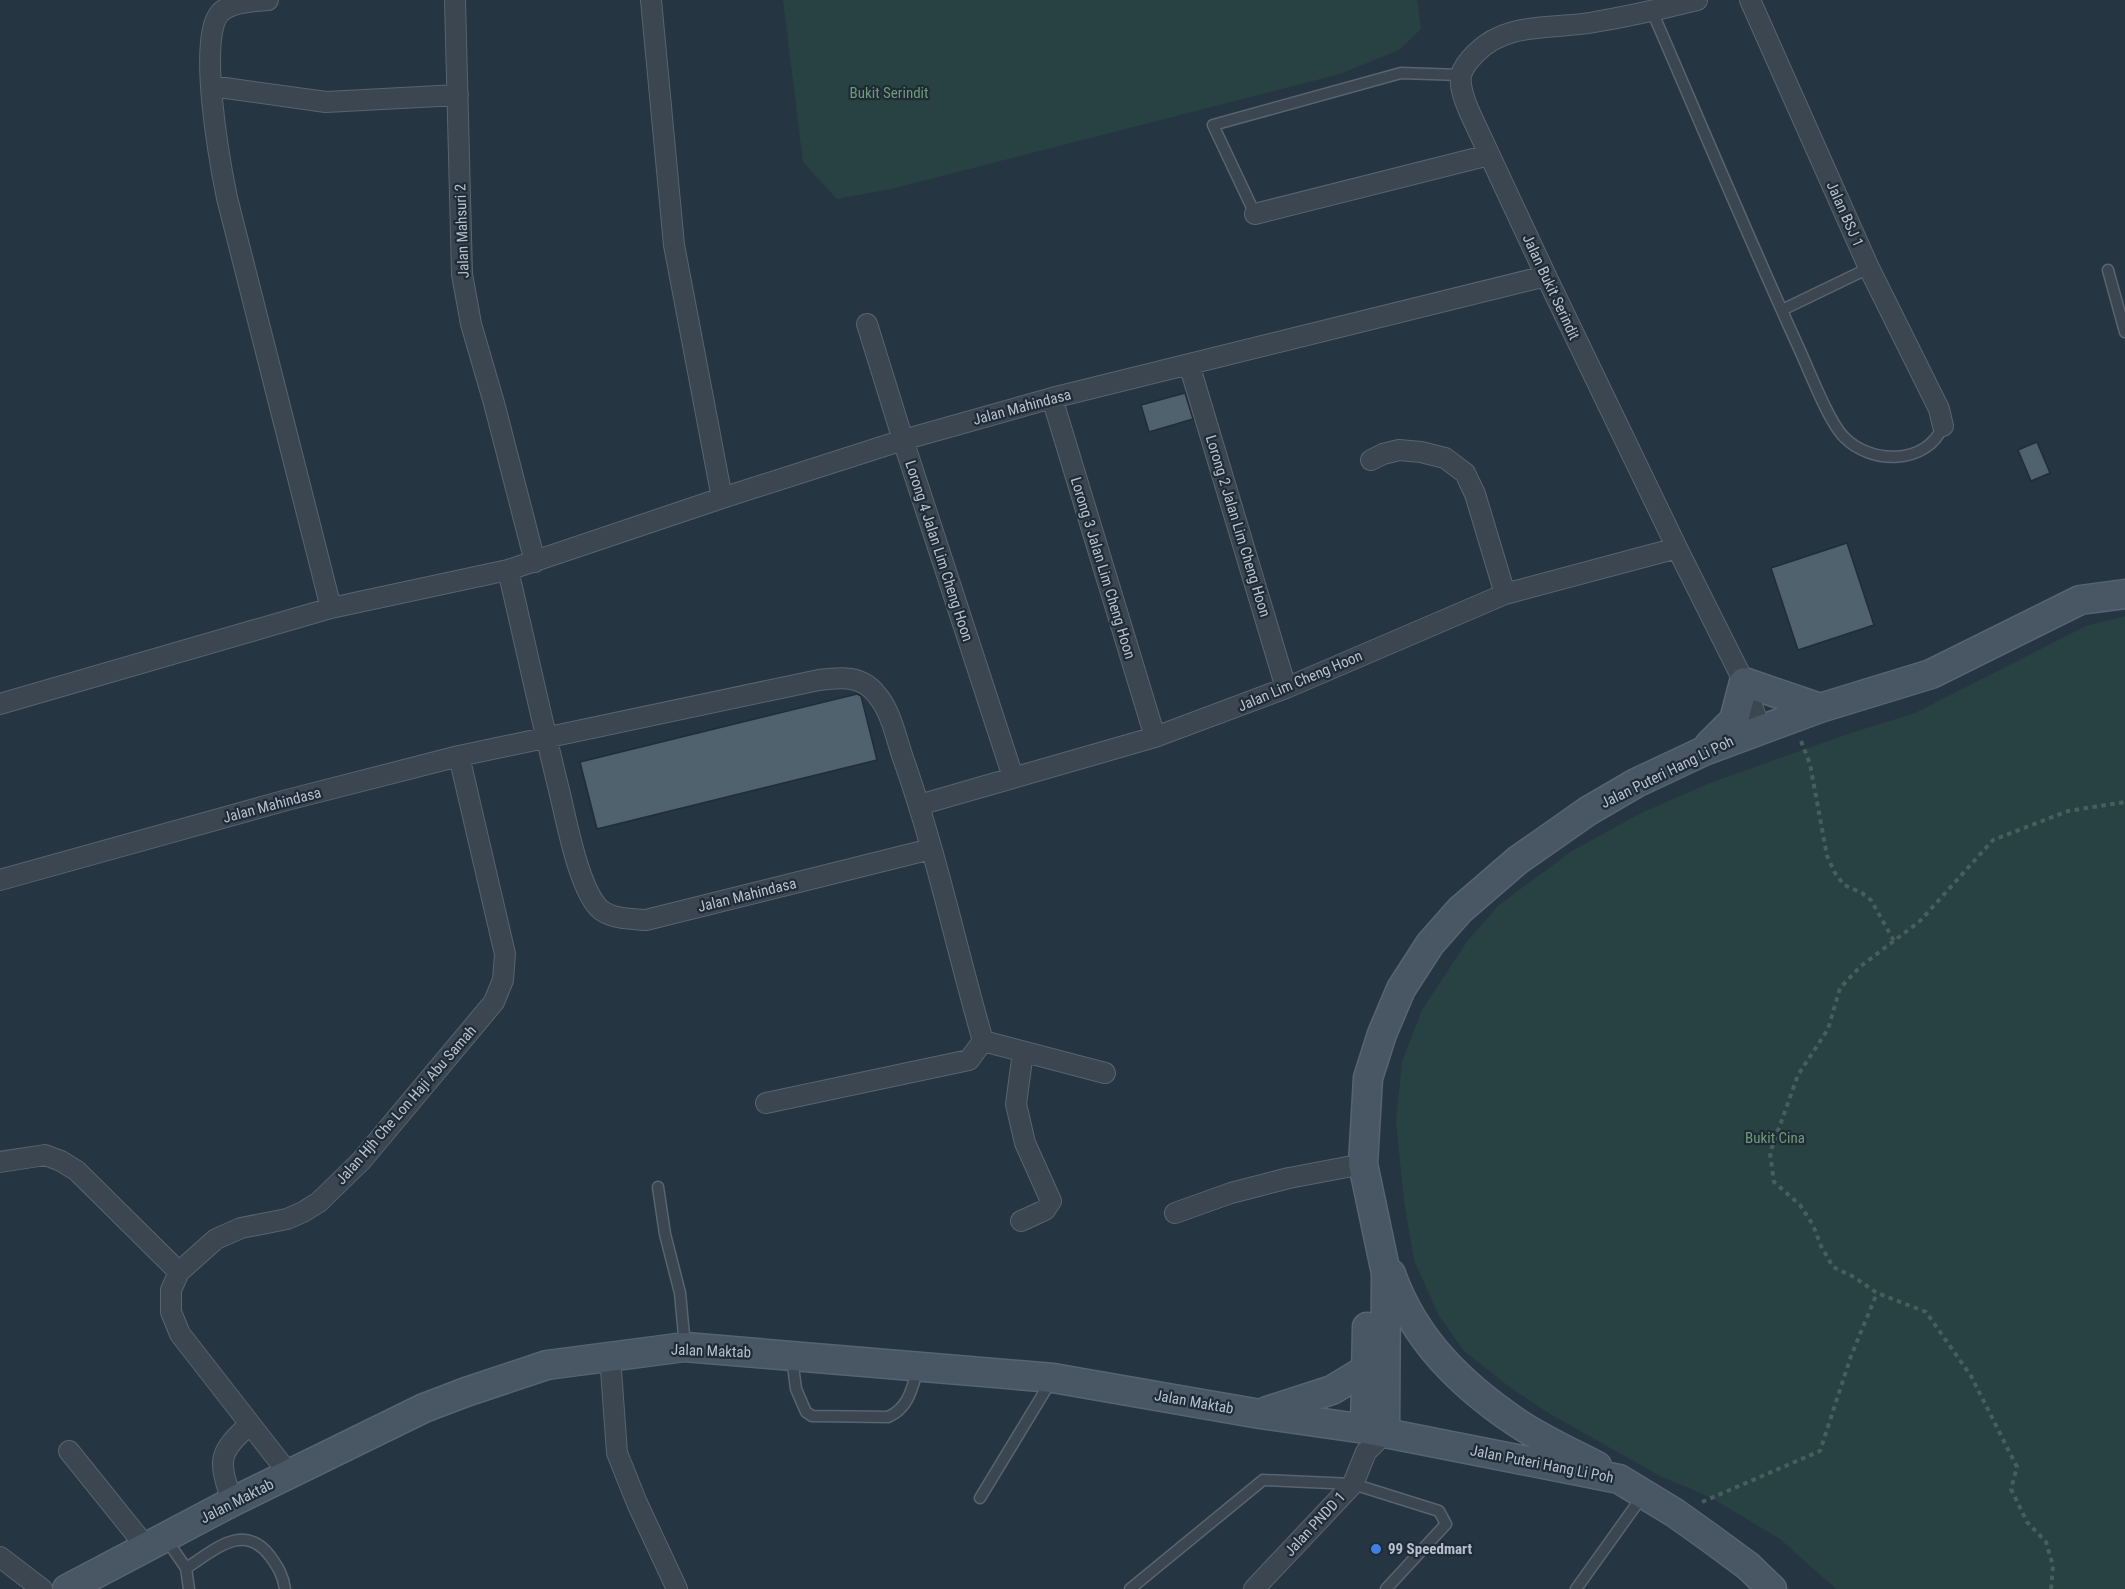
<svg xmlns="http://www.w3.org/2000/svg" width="2125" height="1589" font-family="'Roboto Condensed',sans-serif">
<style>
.green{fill:#284243}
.building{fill:#51626f;stroke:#212d39;stroke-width:1.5}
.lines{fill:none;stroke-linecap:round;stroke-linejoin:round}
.lane-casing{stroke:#58646f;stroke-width:13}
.street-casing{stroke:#58646f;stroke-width:22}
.secondary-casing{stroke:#58646f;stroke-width:31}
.path{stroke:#475e5f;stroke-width:4;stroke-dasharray:4.5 4.5;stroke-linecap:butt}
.lane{stroke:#3b4651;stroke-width:10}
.street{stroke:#3b4651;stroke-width:20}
.secondary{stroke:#495664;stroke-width:28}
.shop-dot{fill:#3f7fe0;stroke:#1f2b37;stroke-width:2}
.labels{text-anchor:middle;stroke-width:4.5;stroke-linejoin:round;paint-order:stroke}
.park-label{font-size:15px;fill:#6f9c74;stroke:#1f2b37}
.street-label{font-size:15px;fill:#b7c1cb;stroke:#1f2b37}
.poi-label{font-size:15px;font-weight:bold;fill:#b7c1cb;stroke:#1f2b37;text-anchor:start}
</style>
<rect width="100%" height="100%" fill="#263542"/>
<path class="green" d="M783,0h634l4,29 -22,21 -59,24 -449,115 -54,10 -34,-37z
M2125,616v973h-289l-56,-50 -70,-42 -48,-20 -112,-63 -39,-26 -47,-37 -25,-35 -25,-56 -10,-59 -8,-80 6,-59 20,-52 46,-70 31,-35 73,-54 69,-38 69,-30 138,-49 67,-21 171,-87z"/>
<path class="building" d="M1185,393l8,26 -44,13 -8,-27z
M2037,442l13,31 -19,8 -13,-31z
M1847,543l27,82 -76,25 -27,-82z
M857,694l4,2 16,64 -280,69 -17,-67z"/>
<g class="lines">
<defs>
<path id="lane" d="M1652,11c48,111 95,223 145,333 11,23 31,77 47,93 27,28 83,28 99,-11
M1255,214l-42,-89 188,-52 60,2
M2108,270l17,62
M1782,310l87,-42
M658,1187l7,47 15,59 5,53
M792,1358l4,31 10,23 6,4 76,1c21,-9 24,-29 30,-49
M980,1498l71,-117
M166,1539l20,29 3,21
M186,1568c28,-17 57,-47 84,-12 8,11 13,19 15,33
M1130,1589l133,-109 90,4 86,27 7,13 -60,65
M1576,1589l68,-95"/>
<path id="street" d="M268,0c-13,1 -38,2 -48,13 -23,24 0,151 7,185l104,410
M455,0l7,274 9,50 23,79 41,159
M651,0l23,245 48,253
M1697,0c-36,9 -72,17 -108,23 -38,6 -83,-1 -113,30 -6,6 -13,14 -15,22 -2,12 4,26 8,36l77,165 131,272 67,134 16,47
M1750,0l119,268 70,141 4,17
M211,86l115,16 132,-7
M1255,214l234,-59
M867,324l36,116 110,337
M1189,364l97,324
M1052,398l103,339
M1371,460l12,-6 16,-4 22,2 24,6 20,15 10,21 30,100
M508,570c17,73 33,147 51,220 7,28 20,102 42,120 12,9 31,9 45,10l285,-71
M0,704l331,-96 177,-38 214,-72 181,-58 149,-42 494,-122
M919,805l236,-68 131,-49 219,-94 172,-46
M0,880l287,-80 172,-44 360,-76c22,-3 43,-5 58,15 14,16 19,43 26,63 33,93 53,189 80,283l-14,19 -203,43
M983,1041l122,32
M0,1162l45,-7 16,6 16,10 102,101
M1175,1213l56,-20 58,-15 74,-14
M1021,1221l24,-11 6,-9 -26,-58 -9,-39 7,-52
M610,1356l7,97 20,50 40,86
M69,1451l78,97
M289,1474l-109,-140 -9,-22v-22l8,-18 37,-33 25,-11 46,-9 16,-7 16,-10 42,-41 133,-159 9,-22 2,-26 -46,-198
M232,1502c-13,-42 -16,-47 18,-78
M0,1557l42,32
M1254,1589l99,-105 13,-32 19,-19"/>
<path id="secondary" d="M1709,745l25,-25 10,-38 76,26
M1391,1274c23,65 69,110 125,148 25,17 54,30 81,44
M1267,1411l65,-21 33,-20
M1365,1429l2,-102
M1385,1433l1,-160 -23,-109 5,-86 14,-44 19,-45 29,-45 30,-34 58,-50 70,-49 48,-28 68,-32 116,-43 111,-34 149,-74 45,-6
M67,1589l165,-87 192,-94 42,-16 81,-27 138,-18 368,31 207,36 105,15 254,50 56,34 35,25 38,28 24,23"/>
</defs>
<use href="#lane" class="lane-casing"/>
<use href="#street" class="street-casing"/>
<use href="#secondary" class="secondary-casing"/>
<path class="path" d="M1801,741l9,23 17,92 8,17 9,12 18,8 9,7 23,41
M1702,1502l118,-51 31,-95 26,-63
M2051,1589l2,-23 -7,-24 -19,-20 -16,-33 6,-22 -46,-91 -45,-64 -49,-19 -23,-16 -21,-10 -12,-21 -8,-21 -13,-20 -26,-23 -4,-29 28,-78 30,-46 12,-41 21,-22 59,-45 73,-81 75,-29 57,-9"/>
<use href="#lane" class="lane"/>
<use href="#street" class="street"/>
<use href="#secondary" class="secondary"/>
</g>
<circle class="shop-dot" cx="1376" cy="1549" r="6"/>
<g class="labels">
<g class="park-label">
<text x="889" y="98">Bukit Serindit</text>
<text x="1775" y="1143">Bukit Cina</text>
</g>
<g class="street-label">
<text transform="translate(1845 214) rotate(66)" y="5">Jalan BSJ 1</text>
<text transform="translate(462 231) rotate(-92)" y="5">Jalan Mahsuri 2</text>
<text transform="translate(1551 287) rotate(65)" y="5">Jalan Bukit Serindit</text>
<text transform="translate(1022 407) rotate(-15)" y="5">Jalan Mahindasa</text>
<text transform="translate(1238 526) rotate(73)" y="5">Lorong 2 Jalan Lim Cheng Hoon</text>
<text transform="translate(939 551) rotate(72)" y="5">Lorong 4 Jalan Lim Cheng Hoon</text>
<text transform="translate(1103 568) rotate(73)" y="5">Lorong 3 Jalan Lim Cheng Hoon</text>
<text transform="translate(1300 681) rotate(-23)" y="5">Jalan Lim Cheng Hoon</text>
<text transform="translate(1667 772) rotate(-26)" y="5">Jalan Puteri Hang Li Poh</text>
<text transform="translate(272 805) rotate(-15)" y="5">Jalan Mahindasa</text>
<text transform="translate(747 895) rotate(-14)" y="5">Jalan Mahindasa</text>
<text transform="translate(406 1105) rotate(-49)" y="5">Jalan Hjh Che Lon Haji Abu Samah</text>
<text transform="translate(711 1351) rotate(2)" y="5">Jalan Maktab</text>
<text transform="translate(1194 1402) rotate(10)" y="5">Jalan Maktab</text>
<text transform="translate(1542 1464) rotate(11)" y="5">Jalan Puteri Hang Li Poh</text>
<text transform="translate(237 1501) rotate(-27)" y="5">Jalan Maktab</text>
<text transform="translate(1315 1524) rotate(-47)" y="5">Jalan PNDD 1</text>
</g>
<g class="poi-label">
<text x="1388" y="1554">99 Speedmart</text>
</g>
</g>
</svg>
